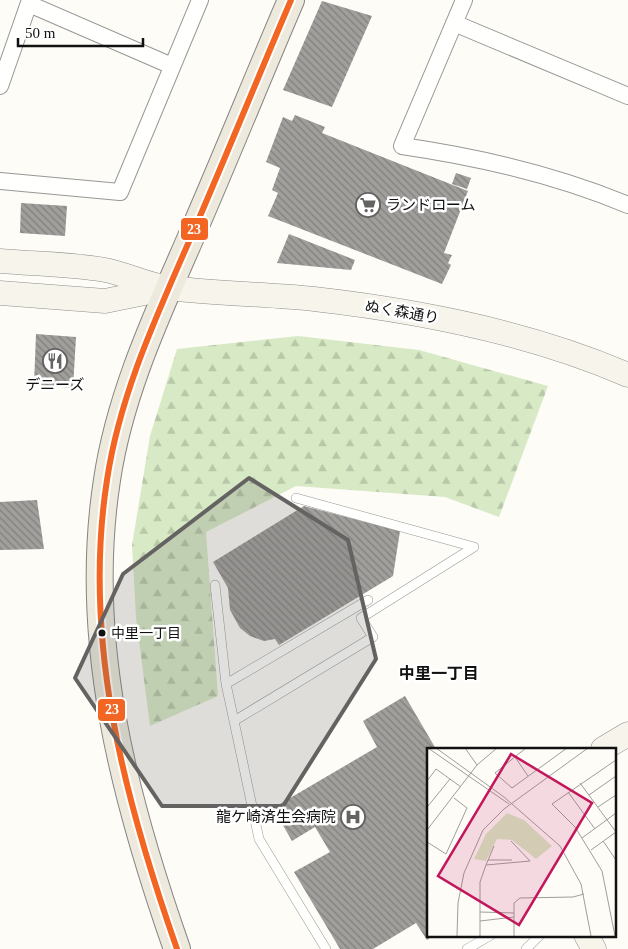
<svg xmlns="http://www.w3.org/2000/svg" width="628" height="949" font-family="'Times New Roman','Noto Sans JP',serif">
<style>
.forest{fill:url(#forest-firs)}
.building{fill:url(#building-back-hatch)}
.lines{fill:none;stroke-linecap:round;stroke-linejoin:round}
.lane-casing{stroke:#979795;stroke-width:10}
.street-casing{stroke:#979795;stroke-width:18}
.secondary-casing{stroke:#8e8d8b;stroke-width:25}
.primary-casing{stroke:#858482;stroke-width:28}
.lane{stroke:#fffffe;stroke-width:9}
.street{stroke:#fffffe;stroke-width:16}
.secondary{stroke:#f6f4eb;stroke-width:24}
.primary{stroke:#ede9dc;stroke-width:26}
.bus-1-casing{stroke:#fff;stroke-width:10}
.bus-1{stroke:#f26522;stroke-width:6}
.marked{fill:#646362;fill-opacity:0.2;stroke:#646362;stroke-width:4;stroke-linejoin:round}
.bus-dot{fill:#111;stroke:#fff;stroke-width:2}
.labels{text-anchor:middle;stroke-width:5;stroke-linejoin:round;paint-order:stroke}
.bus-label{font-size:14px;fill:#111;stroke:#fff;text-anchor:start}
.poi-label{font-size:15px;fill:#111;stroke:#fff;text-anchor:start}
.street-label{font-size:15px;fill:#111;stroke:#fff}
.neighbourhood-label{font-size:16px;font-weight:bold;fill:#111;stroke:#fff}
.inset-road{fill:none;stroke:#9f9e9b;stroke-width:1}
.view{fill:#c2185b;fill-opacity:0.15;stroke:#c2185b;stroke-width:2.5}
.inset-edge{fill:none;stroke:#111;stroke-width:2.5}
.line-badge{stroke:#fff;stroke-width:2}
.badge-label{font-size:14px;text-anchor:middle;font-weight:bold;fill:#fff}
</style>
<defs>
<pattern id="forest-firs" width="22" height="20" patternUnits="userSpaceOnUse" patternTransform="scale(1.25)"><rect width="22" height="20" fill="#d8eac5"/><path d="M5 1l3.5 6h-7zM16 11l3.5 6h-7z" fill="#b8c8a8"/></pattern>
<pattern id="building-back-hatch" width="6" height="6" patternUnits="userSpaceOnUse" patternTransform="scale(1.25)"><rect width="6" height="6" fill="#a19f9c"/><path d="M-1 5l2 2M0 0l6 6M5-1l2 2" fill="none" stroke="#82807e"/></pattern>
</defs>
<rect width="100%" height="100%" fill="#fdfcf7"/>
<path class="forest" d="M298,336l121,14 129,36 -49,131 -54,-20 -149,-11 -90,46 12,164 -68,30 -14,-109 -4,-72 18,-109 27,-87z"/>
<path class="building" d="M322,1l50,15 -40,91 -49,-17z
M295,115l30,12 -3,6 146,58 -24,62 8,2 -4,8 3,2 -9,19 -174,-68 10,-23 -6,-3 8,-22 -14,-6 17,-45 9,4z
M456,173l15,5 -4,11 -15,-5z
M21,203l46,3 -2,30 -45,-3z
M289,234l66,26 -4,10 -74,-7z
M36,334l40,3 -3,51 -39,-3z
M37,500l7,49 -44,1v-48z
M304,506l96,25 -7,45 -114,69 -4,-6 -11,2 -14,-5 -10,-8 -10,-18 -2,-22 -15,-26z
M405,696l31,53h-8v186h6l-7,5 -11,-17 -43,26h-33l-46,-77 36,-20 -15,-25 -23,14 -19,-33 104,-61 -14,-26z"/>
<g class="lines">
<defs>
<path id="lane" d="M296,498l178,49 -113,71 12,19 -139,84 25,118 67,110
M215,585l11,99 8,37
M226,684l142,-84
M467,949l24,-14
M526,949l14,-14"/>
<path id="street" d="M464,0l-62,146c76,11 154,29 226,59
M29,4l143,62
M454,23l174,73
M0,86l30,-86
M0,181l120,11 80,-192"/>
<path id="secondary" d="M0,261c35,3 71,3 105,9 22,4 43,16 66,18 47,6 95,6 143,11 106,12 215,33 314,76
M0,293l105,8 59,-12
M603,749l25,-15
M586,935l8,14"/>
<path id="primary" d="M177,949c-53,-151 -95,-309 -70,-469 13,-88 52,-169 87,-250 33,-76 64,-153 97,-230"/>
</defs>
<use href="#lane" class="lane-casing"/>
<use href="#street" class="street-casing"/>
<use href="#secondary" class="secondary-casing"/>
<use href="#primary" class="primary-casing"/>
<use href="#lane" class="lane"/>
<use href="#street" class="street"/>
<use href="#secondary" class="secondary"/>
<use href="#primary" class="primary"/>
<defs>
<path id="bus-1" d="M177,949c-53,-151 -95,-309 -70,-469 13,-88 52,-169 87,-250 33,-76 64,-153 97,-230"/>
</defs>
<use href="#bus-1" class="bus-1-casing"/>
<use href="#bus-1" class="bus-1"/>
</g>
<path class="marked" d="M249,478l99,62 28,119 -93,147h-121l-87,-128 48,-104z"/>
<defs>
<symbol id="supermarket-ring" viewBox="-11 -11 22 22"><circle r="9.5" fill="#fff" stroke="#646362" stroke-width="1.5"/><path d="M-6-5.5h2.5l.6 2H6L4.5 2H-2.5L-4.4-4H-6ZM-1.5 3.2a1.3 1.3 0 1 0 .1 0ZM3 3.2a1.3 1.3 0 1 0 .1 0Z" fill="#646362"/></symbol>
<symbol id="restaurant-ring" viewBox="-11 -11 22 22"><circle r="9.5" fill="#fff" stroke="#646362" stroke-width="1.5"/><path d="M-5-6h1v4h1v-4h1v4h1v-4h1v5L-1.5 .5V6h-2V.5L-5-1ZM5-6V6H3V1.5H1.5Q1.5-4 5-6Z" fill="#646362"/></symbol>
<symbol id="hospital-ring" viewBox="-11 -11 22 22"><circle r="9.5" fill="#fff" stroke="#646362" stroke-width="1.5"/><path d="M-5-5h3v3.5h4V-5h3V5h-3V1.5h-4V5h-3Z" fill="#646362"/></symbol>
</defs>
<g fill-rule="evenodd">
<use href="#supermarket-ring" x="354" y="191" width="28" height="28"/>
<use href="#restaurant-ring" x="41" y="347" width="28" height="28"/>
<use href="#hospital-ring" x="339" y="803" width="28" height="28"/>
</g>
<circle class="bus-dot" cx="102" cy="633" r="4.5"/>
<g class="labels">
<g class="bus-label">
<text x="111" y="638">中里一丁目</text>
</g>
<g class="poi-label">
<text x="386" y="210">ランドローム</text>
<text x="55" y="390" text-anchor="middle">デニーズ</text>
<text x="336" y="822" text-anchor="end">龍ケ崎済生会病院</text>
</g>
<g class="street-label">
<text transform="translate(402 312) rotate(10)" y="5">ぬく森通り</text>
</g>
<g class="neighbourhood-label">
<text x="439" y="679">中里一丁目</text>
</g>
</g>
<g transform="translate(427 748)">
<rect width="189" height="189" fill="#fdfcf7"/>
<path d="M80,65l17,7 28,26 -16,13 -24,-19 -15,-1 -11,22 -12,-2 12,-25z" fill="#d8eac5"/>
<path class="inset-road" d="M1,0l81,56M9,0l68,49 56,49 21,38 10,52M38,0l12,17M99,0l-31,25 17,15 55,-40M88,9l13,19M0,33l9,-12 25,18M153,35l36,49 -25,18M141,44l27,37M162,47l27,-19M1,58l22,-27M171,59l18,-12M0,82l50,-65 20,-17M155,90l34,-25M176,93l13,19M0,94l19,12 21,-46 -13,-10M61,112h24M59,117l8,-19M53,164l34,1M53,173l34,-4M30,188l1,-33 6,-30 19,-43 21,-21 84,-61M53,188v-54l6,-17 44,-4 -19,-20M87,188v-33l6,-5 53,-1 11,-3M188,188l-13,-65 -27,-44 -23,-23 64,-44"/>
<path class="view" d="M84,6l81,49 -73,122 -81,-49z"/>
<rect width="189" height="189" class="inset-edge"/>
</g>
<g class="line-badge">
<rect x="180" y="217" width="29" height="24" rx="5" fill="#f26522"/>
<rect x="97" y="698" width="29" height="24" rx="5" fill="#f26522"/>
</g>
<g class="badge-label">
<text x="194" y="234">23</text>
<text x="112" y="714">23</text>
</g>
<path d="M18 38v8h125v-8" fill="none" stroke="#111111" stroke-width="2.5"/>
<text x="25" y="38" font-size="15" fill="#111111" stroke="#ffffff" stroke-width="4" paint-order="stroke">50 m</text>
</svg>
